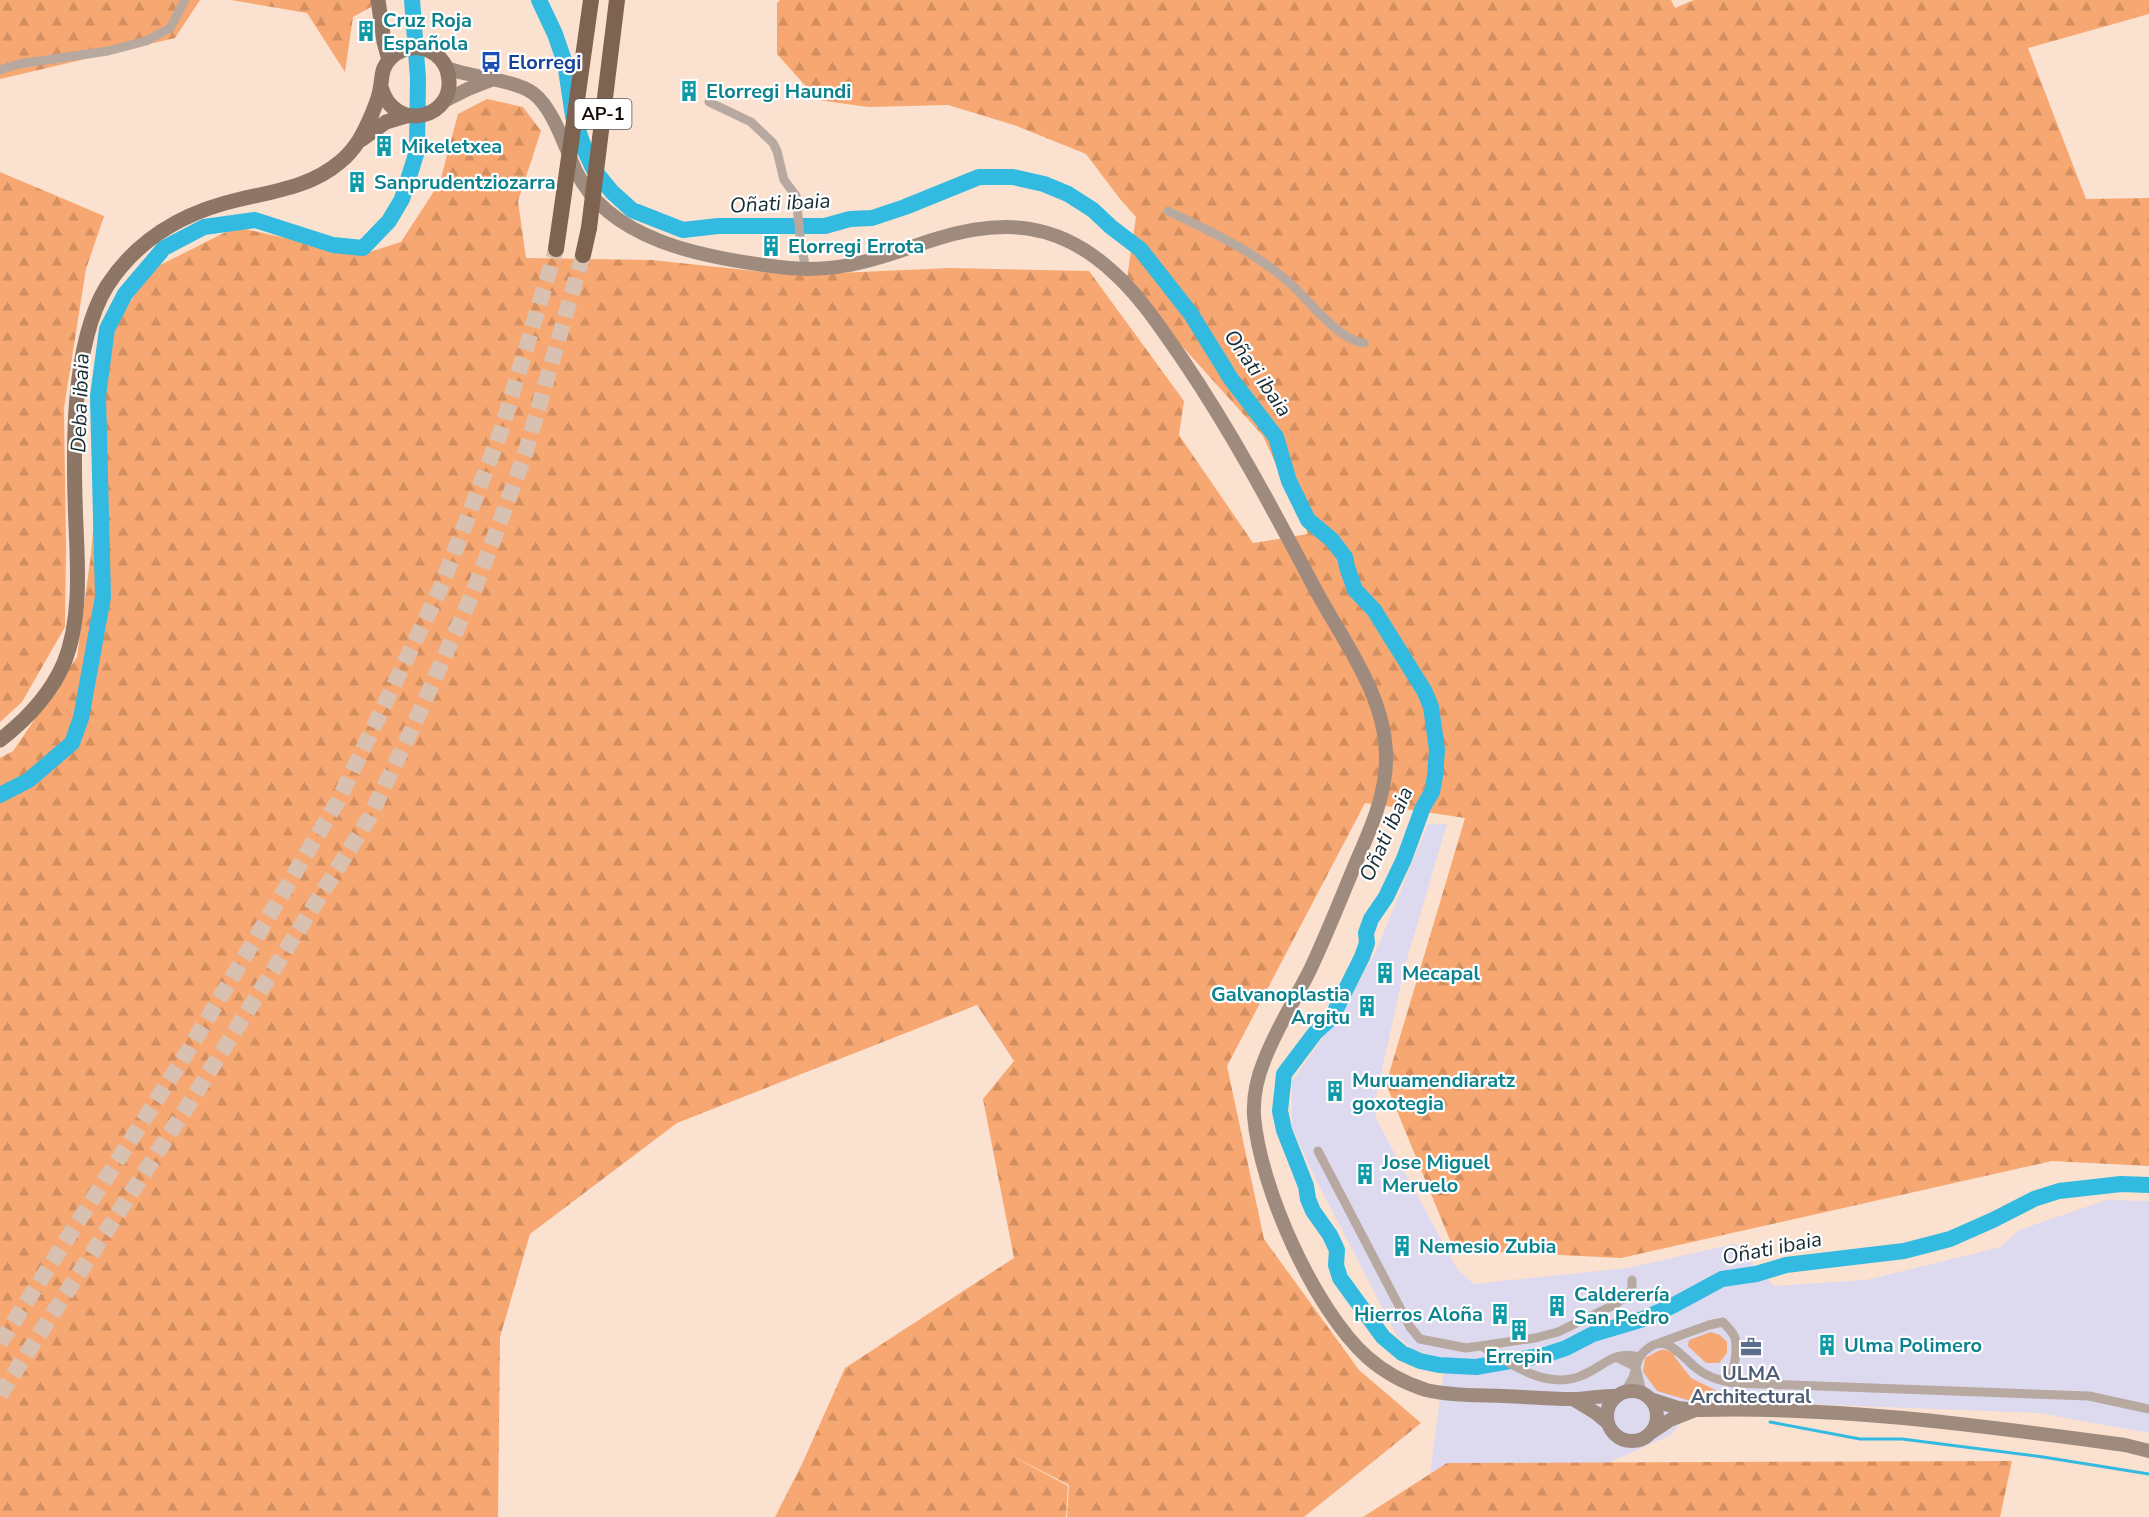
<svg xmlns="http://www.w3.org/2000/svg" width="2149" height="1517" font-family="'Nunito Sans',sans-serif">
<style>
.industrial{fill:#ddd9ef}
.green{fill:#f7a771}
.forest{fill:url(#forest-firs)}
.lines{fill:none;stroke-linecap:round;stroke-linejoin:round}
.stream{stroke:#32bae0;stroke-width:3}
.river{stroke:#32bae0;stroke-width:16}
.highway-tunnel{stroke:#d9c1b2;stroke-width:16;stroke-dasharray:16 8;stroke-linecap:butt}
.street{stroke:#b7a9a0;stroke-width:9}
.secondary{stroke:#9f8b7e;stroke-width:14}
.primary{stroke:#8e7666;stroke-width:15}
.highway{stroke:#7f6351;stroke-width:16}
.highway-bridge{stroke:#7f6351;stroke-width:16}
.labels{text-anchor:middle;stroke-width:4.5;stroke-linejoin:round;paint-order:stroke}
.shield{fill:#fff;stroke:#5d5551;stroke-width:1.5}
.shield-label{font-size:18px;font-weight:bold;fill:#170c06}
.culture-label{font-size:20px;font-weight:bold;fill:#0d838f;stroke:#fff;text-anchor:start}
.transit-label{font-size:20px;font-weight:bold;fill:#164399;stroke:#fff;text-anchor:start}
.service-label{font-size:20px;font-weight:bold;fill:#4e5e75;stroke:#fff}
.water-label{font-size:21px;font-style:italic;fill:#172c34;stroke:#fff}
</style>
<defs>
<pattern id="forest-firs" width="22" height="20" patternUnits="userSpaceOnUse" patternTransform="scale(1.5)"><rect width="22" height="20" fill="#f7a771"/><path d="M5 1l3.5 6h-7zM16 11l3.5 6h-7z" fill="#d38f60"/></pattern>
</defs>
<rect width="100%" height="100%" fill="#fbe1d0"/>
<path class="industrial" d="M1428,824h19l-41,138 -30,134v23l81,150 17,15 154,-16 106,-24 40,42 92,-6 135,-33 18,-17 88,-30 42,1v232l-110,-20 -340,-13 -28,35 -104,46 -138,2 16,-123 -32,-11 -16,-13 -83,-160 -22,-49v-46l54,-75 31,-57z"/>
<path class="green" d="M1711,1332l9,3 7,7v11l-8,10h-13l-18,-17 1,-6z
M1660,1350h6l9,4 -1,2 17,22 28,14v10h-25l-37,-11 -14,-19 2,-14z"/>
<path class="forest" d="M0,0h200l-25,38 -175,41z
M231,0h140v7l-18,10 -8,55 -38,-59z
M780,0h891l4,8 19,-8h455v14l-121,34 58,151 63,-1v968l-97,-5 -431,97 -167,-8 -68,-166 79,-266 -100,-15 -138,263 37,173 95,131 62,53 -117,94h-237l2,-32 -66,-34 65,35 -2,31h-291l27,-53 43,-96 169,-110 -31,-159 31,-38 -37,-56 -300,118 -147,111 -30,103 -2,180h-498v-759l13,-7 64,-94 14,-103 16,-182 9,-47 34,-55 86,-43 124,28 41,-13 39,-60 18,-68 29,-15 36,8 18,24 -23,70 8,57 126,2 141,15 156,-7 140,3 95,130 -5,34 74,108 55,-9 -45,-98 -91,-101 -45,-57 9,-61 -16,-18 -34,-45 -72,-29 -66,-20 -80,2 -50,-7 -41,-46v-51z
M0,172l104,44 -18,53 -22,139 2,141 -1,78 -43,75 -22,20z
M2012,1461l-12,56h-637l84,-54z"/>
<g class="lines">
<path class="stream" d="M1770,1422l90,17h42l141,18 106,17"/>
<path class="river" d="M539,0l16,34 10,29 8,53 13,37 8,17 18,22 20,18 51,20 35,-4h107l25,-7 22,-1 33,-11 74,-30h34l31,7 24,10 25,16 18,17 29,22 51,65 40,65 45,58 13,44 19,39 24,20 13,17 2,10 8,23 19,20 51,82 6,15 6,43 -2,26 -3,16 -9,15 -19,52 -18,38 -15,22 -5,14 1,10 -5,14 -30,60 -17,16 -31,41 -4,37 4,19 22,56 2,13 5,12 17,24 7,15 -1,15 4,13 43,59 19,16 18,8 19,4 37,2 69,-12 21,-7 27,-14 50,-15 29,-13 50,-27 34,-5 30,-9 118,-14 46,-12 43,-19 41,-21 25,-8 62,-7 28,1
M0,795l29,-15 43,-37 9,-25 22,-121 -5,-201 9,-67 18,-35 39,-46 40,-21 51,-7 78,25 30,3 26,-27 13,-22 15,-48 1,-73 -6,-78"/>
<path class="highway-tunnel" d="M0,1343l188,-292 150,-250 103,-214 60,-156 55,-182
M0,1395l185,-285 183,-290 44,-91 60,-134 25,-65 28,-76 58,-199"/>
<path class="street" d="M0,70l19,-6 89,-13 38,-10 24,-13 15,-28
M712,92l-3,10 42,20 22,21 4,8 7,29 12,16 5,49 5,24
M1168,211c44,21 90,42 126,76 17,16 46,54 70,56
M1318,1151l92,176 10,12 46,9 69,-10 23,-6 58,-28 13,-10 3,-6v-8
M1659,1343l50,-18 14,-3c4,5 10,10 12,16 3,13 -1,34 -7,44
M1483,1347c29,18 65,44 100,28 21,-9 31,-25 56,-18
M1616,1357l20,10 5,21 5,7
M1623,1393c4,-5 8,-10 10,-16 3,-7 3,-16 8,-22 22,-26 37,-2 54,12 10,9 26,14 39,16l355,13 60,13"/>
<path class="secondary" d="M447,68c25,10 66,11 86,25 21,16 32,55 43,78 33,69 126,86 195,95 26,4 52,4 78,-1 30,-5 58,-17 87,-26 67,-21 123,-17 177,33 28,25 49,58 70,88 50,74 88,146 130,225 28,54 74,110 73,174 0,38 -17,73 -32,108 -14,34 -28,69 -44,103 -15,30 -34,59 -46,91 -7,17 -11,36 -10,55 6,72 60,193 113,241 17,15 37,26 59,33 25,6 52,5 78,6 23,1 45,3 68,3 15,0 29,-4 44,-3
M444,101l24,-12 23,-9
M1607 1416a25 25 0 1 1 50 0a25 25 0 1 1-50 0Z
M1573,1399l23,14 12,10
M1650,1399l28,9 20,2c143,-4 285,16 427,35l24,6
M1652,1432l18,-12 23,-9"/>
<path class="primary" d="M378,0l6,42 5,18
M361,140l25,-18 20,-6
M0,740c26,-20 51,-47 64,-77 17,-42 14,-93 12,-137 -3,-70 -6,-180 31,-240 31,-48 80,-75 134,-87 35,-8 71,-13 99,-37 16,-13 24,-29 32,-48 3,-8 7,-16 8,-25 2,-7 1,-14 4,-21 7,-16 27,-25 44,-18 10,4 18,13 20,24 10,44 -54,61 -67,13"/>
<path class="highway" d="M556,249l8,-56
M583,255l6,-27"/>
<path class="highway-bridge" d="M564,193l27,-193
M589,228l28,-228"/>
</g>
<defs>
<symbol id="building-bare" viewBox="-9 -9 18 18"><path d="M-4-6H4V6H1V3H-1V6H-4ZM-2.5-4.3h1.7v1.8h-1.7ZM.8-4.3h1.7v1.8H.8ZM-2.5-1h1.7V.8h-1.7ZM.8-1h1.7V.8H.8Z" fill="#0f9aa8" stroke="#fff" stroke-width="2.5" paint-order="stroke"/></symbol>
<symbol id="bus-bare" viewBox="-9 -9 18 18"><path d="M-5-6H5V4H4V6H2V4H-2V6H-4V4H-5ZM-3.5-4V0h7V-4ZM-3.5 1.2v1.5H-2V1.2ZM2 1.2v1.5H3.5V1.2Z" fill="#1a4fb4" stroke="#fff" stroke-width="2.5" paint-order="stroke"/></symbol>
<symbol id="office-bare" viewBox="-9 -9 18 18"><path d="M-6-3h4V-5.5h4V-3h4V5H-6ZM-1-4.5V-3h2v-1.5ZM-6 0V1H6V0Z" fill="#5c6f8a" stroke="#fff" stroke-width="2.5" paint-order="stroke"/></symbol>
</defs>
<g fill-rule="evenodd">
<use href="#building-bare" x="351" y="16" width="30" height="30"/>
<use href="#bus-bare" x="476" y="47" width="30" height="30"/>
<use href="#building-bare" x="674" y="76" width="30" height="30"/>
<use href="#building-bare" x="369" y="131" width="30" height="30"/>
<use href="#building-bare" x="342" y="167" width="30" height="30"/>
<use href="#building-bare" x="756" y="231" width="30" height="30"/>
<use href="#building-bare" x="1370" y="958" width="30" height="30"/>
<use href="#building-bare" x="1352" y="991" width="30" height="30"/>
<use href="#building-bare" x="1320" y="1076" width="30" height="30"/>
<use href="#building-bare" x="1350" y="1159" width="30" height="30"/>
<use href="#building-bare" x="1387" y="1231" width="30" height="30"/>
<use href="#building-bare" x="1542" y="1291" width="30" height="30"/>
<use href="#building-bare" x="1485" y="1299" width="30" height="30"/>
<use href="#building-bare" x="1504" y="1315" width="30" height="30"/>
<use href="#building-bare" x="1812" y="1330" width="30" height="30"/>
<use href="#office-bare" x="1736" y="1332" width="30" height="30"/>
</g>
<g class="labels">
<rect class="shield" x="574.5" y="99" width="57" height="30" rx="4.5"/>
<g class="shield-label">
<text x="603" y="120">AP-1</text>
</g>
<g class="culture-label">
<text x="383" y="27">Cruz Roja<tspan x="383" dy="23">Española</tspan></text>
<text x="706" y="98">Elorregi Haundi</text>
<text x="401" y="153">Mikeletxea</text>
<text x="374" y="189">Sanprudentziozarra</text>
<text x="788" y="253">Elorregi Errota</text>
<text x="1402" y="980">Mecapal</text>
<text x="1350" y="1001" text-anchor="end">Galvanoplastia<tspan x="1350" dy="23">Argitu</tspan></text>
<text x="1352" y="1087">Muruamendiaratz<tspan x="1352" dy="23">goxotegia</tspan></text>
<text x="1382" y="1169">Jose Miguel<tspan x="1382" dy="23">Meruelo</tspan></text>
<text x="1419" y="1253">Nemesio Zubia</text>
<text x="1574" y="1301">Calderería<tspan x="1574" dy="23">San Pedro</tspan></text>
<text x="1483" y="1321" text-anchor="end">Hierros Aloña</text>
<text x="1844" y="1352">Ulma Polimero</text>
<text x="1519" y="1363" text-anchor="middle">Errepin</text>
</g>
<g class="transit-label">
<text x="508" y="69">Elorregi</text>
</g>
<g class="service-label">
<text x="1751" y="1380">ULMA<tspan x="1751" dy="23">Architectural</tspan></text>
</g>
<g class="water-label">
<text transform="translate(780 203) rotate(-3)" y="7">Oñati ibaia</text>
<text transform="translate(1258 373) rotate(55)" y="7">Oñati ibaia</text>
<text transform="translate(80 403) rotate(-88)" y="7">Deba ibaia</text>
<text transform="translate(1386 834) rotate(-66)" y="7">Oñati ibaia</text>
<text transform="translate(1772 1248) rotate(-11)" y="7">Oñati ibaia</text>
</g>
</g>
</svg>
